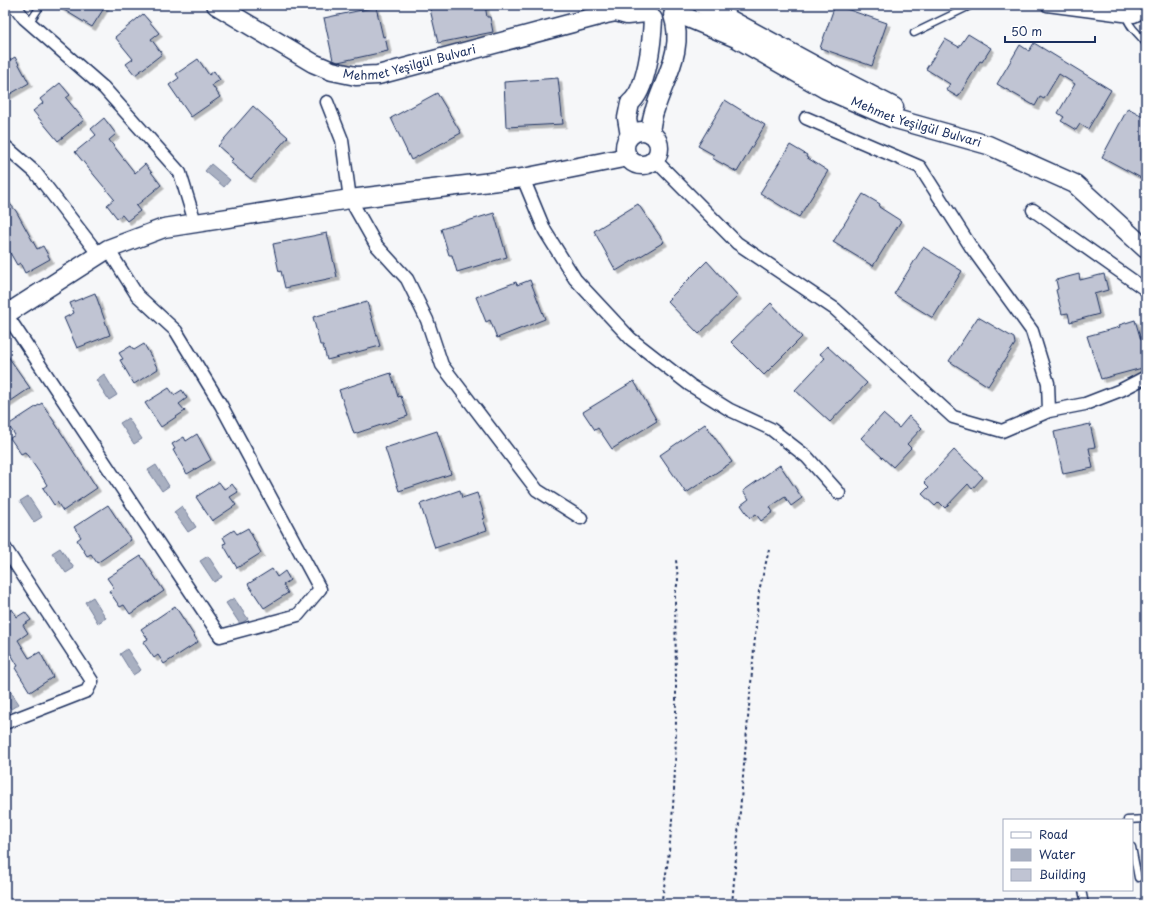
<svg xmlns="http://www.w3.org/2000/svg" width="1151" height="909" font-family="'Playpen Sans',sans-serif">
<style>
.water{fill:#a9b0c1;stroke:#707c99}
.building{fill:#c0c4d3;stroke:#1b2f5e;filter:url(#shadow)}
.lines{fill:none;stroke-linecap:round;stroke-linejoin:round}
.lane-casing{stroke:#1b2f5e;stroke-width:9}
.street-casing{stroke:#1b2f5e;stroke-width:15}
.secondary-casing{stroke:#1b2f5e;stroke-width:21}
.path{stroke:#1b2f5e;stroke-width:2;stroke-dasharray:3 3;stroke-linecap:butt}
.lane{stroke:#fff;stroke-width:6}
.street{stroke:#fff;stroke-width:12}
.secondary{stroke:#fff;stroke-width:18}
.labels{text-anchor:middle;stroke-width:3;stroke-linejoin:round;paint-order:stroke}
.street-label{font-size:12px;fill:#1b2f5e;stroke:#fff}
</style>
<defs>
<filter id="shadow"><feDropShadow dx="3.5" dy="3.5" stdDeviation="0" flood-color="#0004"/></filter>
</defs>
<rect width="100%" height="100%" fill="#f6f7f9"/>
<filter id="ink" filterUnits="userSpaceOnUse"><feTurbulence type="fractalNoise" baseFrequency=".025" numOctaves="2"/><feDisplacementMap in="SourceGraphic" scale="8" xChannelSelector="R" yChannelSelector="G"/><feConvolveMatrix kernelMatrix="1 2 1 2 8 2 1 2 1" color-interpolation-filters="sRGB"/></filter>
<g filter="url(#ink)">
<path class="water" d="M211,164l19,16 -6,7 -19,-16z
M104,374l13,21 -8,5 -13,-20z
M128,418l14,21 -8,5 -14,-21z
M156,465l13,21 -7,5 -14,-21z
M28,496l14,21 -8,5 -14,-21z
M182,506l14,21 -8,5 -14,-20z
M60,548l14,20 -8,5 -14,-20z
M208,556l14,21 -8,5 -14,-21z
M93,597l13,21 -8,5 -13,-21z
M234,598l14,21 -8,5 -14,-21z
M127,649l14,21 -8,5 -13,-21z
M5,683l14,21 -8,5 -6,-9z"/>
<path class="building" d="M56,5h50l-14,22z
M429,5h56l2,12h3l3,15 -55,11z
M835,5l52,18 -15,43 -52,-18z
M376,7l7,30 2,-1 3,15 -50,11 -5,-2 -9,-42z
M143,14l16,19 -8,6 11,15 -27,21 -9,-11 7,-5 -18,-22z
M968,34l23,14 -9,14 -2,-1 -22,36 -12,-7 4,-6 -24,-15 19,-30 14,8z
M1034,43l77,47 -23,39 -8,-5 -4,6 -15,-9 3,-4 -6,-4 17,-29 -16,-10 -15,25 -4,-2 -5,9 -38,-22 23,-39 9,6z
M15,57l14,26 -24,14v-34z
M198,59l11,16 5,-4 6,9 -8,5 8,12 -29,20 -22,-32 10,-7 -3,-4z
M558,78l5,46 -57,3 -2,-45z
M60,83l10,12 -4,3 18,22 -26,21 -25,-30 10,-8 -3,-4z
M437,93l24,40 -50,27 -20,-42z
M725,100l40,25 -28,47 -25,-14 2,-3 -16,-9z
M253,106l35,31 -37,42 -21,-17 3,-3 -15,-13z
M1128,108l18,10v54l-3,7 -41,-22z
M104,118l12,16 -7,6 26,33 10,-9 16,21 -25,21 4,5 -13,10 -5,-6 -5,3 -10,-13 7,-6 -39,-47 21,-17 -5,-6z
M790,145l17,10 -1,2 22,14 -29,46 -39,-24z
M863,194l17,10 -1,3 22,14 -28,45 -40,-24z
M5,198l11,13 21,38 6,-3 7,13 -25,14 -5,-10 -3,2 -12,-21z
M638,204l26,38 -48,29 -22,-40z
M494,213l13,44 -50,15 -5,-17h-3l-8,-26z
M327,233l10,44 -52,11 -4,-17 -2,1 -6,-28z
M923,247l39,24 -29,47 -39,-24z
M707,261l31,35 -39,38 -32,-33z
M1079,274l1,6 24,-6 4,16 -14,4 5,20 -29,8 -2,-9 -6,1 -6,-24 2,-1 -2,-9z
M530,280l15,39 -48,19 -7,-18 -4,2 -10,-25 40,-15 1,3z
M95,293l15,42 -33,13 -13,-30 10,-5 -4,-10z
M367,302l13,44 -53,14 -4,-15h-3l-7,-28z
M771,303l31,34 -38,38 -33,-33z
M978,317l36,21 1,6 -27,42 -39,-25z
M1135,320l6,20 5,-2v29l-45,12 -14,-43 33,-9 -1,-2z
M144,344l14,25 -24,15 -14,-24 3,-1 -4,-6 12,-7 3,4z
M827,346l40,37 -37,39 -35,-32 30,-32 -5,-4z
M5,352l25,36 -25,17z
M391,373l7,24 3,-1 7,20 -54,18 -15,-44z
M634,381l23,40 -45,28 -14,-21 -3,2 -12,-18z
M169,388l5,7 8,-5 5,8 -8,6 6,7 -24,16 -16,-24z
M42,403l55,85 -34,23 -6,-9 -3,3 -11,-17 4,-3 -6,-10 -16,-23 -4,2 -11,-16 5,-3 -7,-10z
M883,414l16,14 10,-12 13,12 -15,16 4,4 -18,19 -32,-29z
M705,424l27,38 -46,31 -26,-38z
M1090,424l5,23 -6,1 4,20 -30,6 -9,-42z
M437,431l14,43 -52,17 -14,-43z
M197,434l14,26 -24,14 -14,-24 2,-1 -3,-5 12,-7 2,4z
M954,450l29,27 -11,12 -4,-5 -23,24 -6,-6 -4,4 -13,-12 7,-7 -5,-5z
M780,465l22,33 -11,8 -6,-9 -15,10 3,5 -12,9 -5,-7 -6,4 -9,-13 8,-6 -6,-8z
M219,482l5,7 8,-5 6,8 -8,5 6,8 -24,16 -16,-24z
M460,490l2,8 15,-5 8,25 -2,1 4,11 -52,18 -15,-44z
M108,505l23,35 -34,23 -6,-9 -4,2 -10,-16 4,-3 -7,-10z
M248,528l13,25 -24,15 -14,-24 3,-1 -3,-6 11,-7 3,4z
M141,556l23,35 -34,23 -6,-9 -4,2 -11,-16 5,-3 -7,-10z
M272,569l5,8 8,-6 5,9 -7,5 5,8 -24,15 -16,-24z
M175,606l23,36 -34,22 -6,-9 -4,3 -11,-16 5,-3 -7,-10z
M12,609l5,8 8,-5 6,8 -8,5 5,8 -10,7 11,18 11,-6 13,25 -23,15 -15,-24 3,-2 -13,-22v-30z"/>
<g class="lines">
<defs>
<path id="lane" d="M1126,16c3,12 13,17 20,28
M29,23l12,-18
M914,33l58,-28
M1127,820l19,-1
M1132,847l6,31
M1082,890l3,14"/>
<path id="street" d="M14,5l10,13 80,70 76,85 15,49
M1047,5l76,10 11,1 12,-6
M327,102l15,38 8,59 26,46 31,34 20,41 15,45 95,125 44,28
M806,118l114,49 51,80 61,84 16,52 1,28 36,-7 36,-14 25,-13
M5,146l30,26 64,83
M654,159l83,84 98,66 118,108 49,14 47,-20
M523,178l22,53 30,48 56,60 59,46 40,25 41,19 36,28 32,36
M1033,210l113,80
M6,314l214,322 78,-21 22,-26 -99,-184 -45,-74 -39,-36 -29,-46
M5,548l87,133 -5,10 -82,32"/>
<g id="secondary">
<path id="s1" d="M216,5l97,58 19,8 24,5 22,-1 228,-61 10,-2 11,3 19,-2"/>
<path d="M703,5l129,70 62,32"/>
<path id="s2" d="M674,12l62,26 89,51 67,29 96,27 87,39 71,65"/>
<circle cx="642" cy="148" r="17"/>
<path d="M650,133c1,-8 2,-17 5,-24 10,-32 30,-60 18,-94"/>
<path d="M630,136l-3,-18 3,-15c17,-13 22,-62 23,-84"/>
<path d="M5,315l103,-66 56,-21 186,-29 173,-21 105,-21"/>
</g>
</defs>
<use href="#lane" class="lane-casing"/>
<use href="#street" class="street-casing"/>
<use href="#secondary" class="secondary-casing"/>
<path class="path" d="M661,904c19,-101 15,-206 14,-309l3,-15 -2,-20
M732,904l27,-313 10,-41"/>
<use href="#lane" class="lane"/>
<use href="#street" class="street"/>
<use href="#secondary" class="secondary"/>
</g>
</g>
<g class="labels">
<g class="street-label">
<text dy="4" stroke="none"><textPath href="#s1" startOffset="213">Mehmet Yeşilgül Bulvari</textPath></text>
<text dy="4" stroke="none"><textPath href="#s2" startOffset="267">Mehmet Yeşilgül Bulvari</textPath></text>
</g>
</g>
<rect width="1151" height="909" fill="none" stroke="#fff" stroke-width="20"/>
<rect x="10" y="10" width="1131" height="889" fill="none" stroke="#1b2f5e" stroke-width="1.5" filter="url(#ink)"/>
<rect x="1003" y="819" width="130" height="72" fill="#ffffff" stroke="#a4acbf"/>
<rect x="1011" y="832" width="20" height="6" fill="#ffffff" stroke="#a4acbf"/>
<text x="1039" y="839" font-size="12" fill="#1b2f5e">Road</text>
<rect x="1011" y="849" width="20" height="12" fill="#a9b0c1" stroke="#a4acbf"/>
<text x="1039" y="859" font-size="12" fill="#1b2f5e">Water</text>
<rect x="1011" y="869" width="20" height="12" fill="#c0c4d3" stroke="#a4acbf"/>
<text x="1039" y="879" font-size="12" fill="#1b2f5e">Building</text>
<path d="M1005 36v6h90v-6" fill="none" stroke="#1b2f5e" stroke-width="2"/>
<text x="1011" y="36" font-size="12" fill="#1b2f5e" stroke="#ffffff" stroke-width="3" paint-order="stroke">50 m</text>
</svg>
